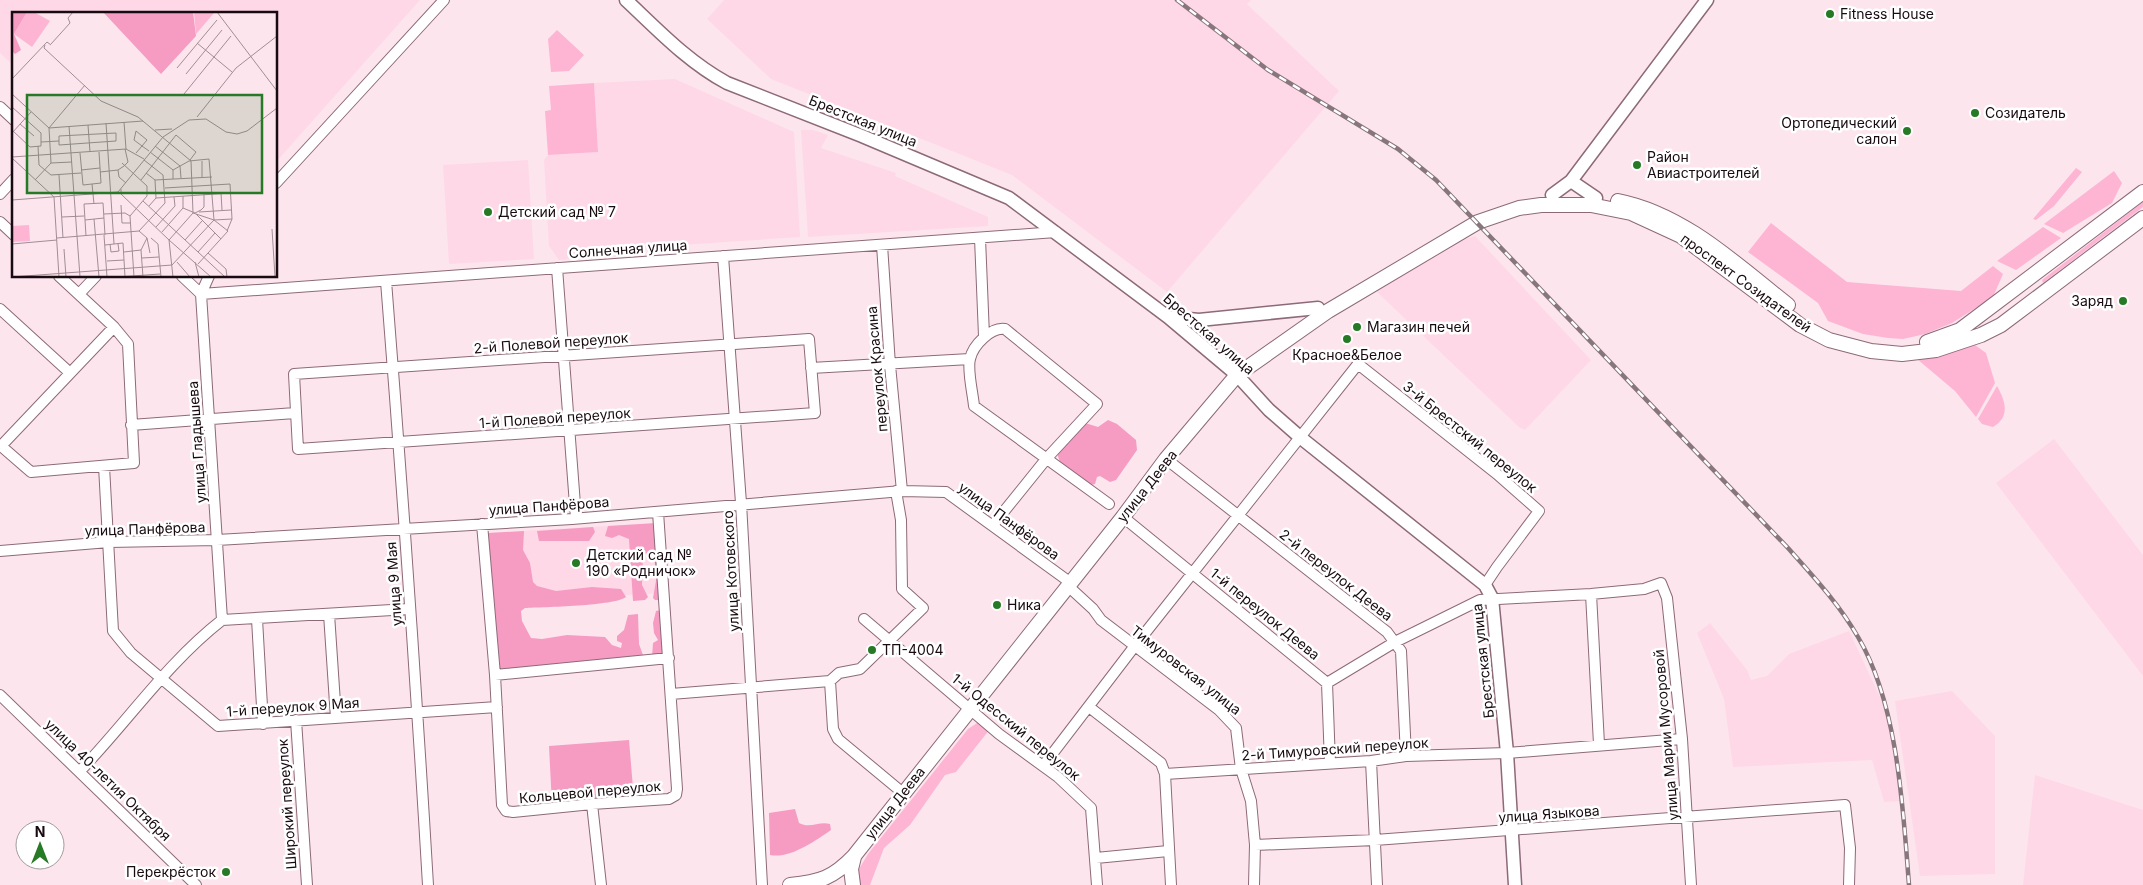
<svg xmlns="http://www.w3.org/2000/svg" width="2143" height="885" font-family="Inter,sans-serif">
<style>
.built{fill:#fed8e6}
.green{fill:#fdb5d3}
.forest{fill:#f69bc2}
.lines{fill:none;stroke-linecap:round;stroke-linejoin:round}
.minor-casing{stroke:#8c6a78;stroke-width:12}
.tertiary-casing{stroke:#8c6a78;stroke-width:15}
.secondary-casing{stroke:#8c6a78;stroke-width:16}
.minor{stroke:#fff;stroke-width:10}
.tertiary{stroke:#fff;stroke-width:12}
.secondary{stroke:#fff;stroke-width:14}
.rail-casing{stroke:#88767d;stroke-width:4.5}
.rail{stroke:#fff;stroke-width:2.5;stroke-dasharray:8;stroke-linecap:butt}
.poi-dot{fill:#267925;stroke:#fff;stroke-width:2}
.labels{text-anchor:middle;stroke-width:5;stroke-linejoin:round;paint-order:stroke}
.poi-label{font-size:14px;fill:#170a10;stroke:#fff;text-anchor:start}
.street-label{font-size:14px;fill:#170a10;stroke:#fff}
.inset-road{fill:none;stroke:#a18d95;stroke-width:1}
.view{fill:#267925;fill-opacity:0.15;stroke:#267925;stroke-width:2.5}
.inset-edge{fill:none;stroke:#170a10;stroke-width:2.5}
</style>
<rect width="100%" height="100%" fill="#fde5ee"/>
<path class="built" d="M0,0h420l-144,162v-148h-262v52l-14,-13z
M724,0h527l-4,4 92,87 -172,201 -155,-117 -241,-96 -64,-60z
M675,79l119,53 6,105 -194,13v6l-47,4 -10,-14 -5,-86 4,-5 50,-3 -4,-69z
M801,130h12l15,5 -7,13 75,25 -1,3 93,41v9l-180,11z
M528,160l6,99 -85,5 -6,-99z
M1475,236l116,124 -66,70 -6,-3 -143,-136 81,-50z
M2054,439l89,116v121l-147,-193z
M657,523l6,70 -169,10 -6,-70z
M1710,623l37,47 4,10 16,-4 22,-22 60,-23 39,83 13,87 -17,1 -12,-42 -139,7 -9,-68 -27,-66z
M1952,691l43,45v138l-75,2 -25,-175z
M2035,775l108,35v75h-120z"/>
<path class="green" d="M557,30l27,25 -15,16 -18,1 -3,-33z
M594,83l4,69 -50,3 -3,-44 6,-1 -2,-24z
M2076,168l6,4 -28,34 -18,14 -3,-1z
M2114,171l8,12 -10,20 -49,30 -19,-9z
M2143,202v5l-100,76 -1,-3z
M1771,223l76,59 114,9 32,-25 10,8 -10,23 -41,26 -27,11 -22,5 -15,-1 -25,-4 -35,-13 -10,-18 -70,-51z
M2043,227l18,11 -45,32 -19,-9z
M1975,345l11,8 9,30 -19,34 -21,-26 -38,-32z
M1997,386c9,16 13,31 -4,41l-11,-3 -4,-5z
M980,721l10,8 -34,43 -11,3 -35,50 -26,23 -14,37h-12l1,-16 9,-15 100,-125z"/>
<path class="forest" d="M1108,420l9,4 19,16 1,10 -21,30 -6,2 -10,-6 -3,1 -2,7 -4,1 -31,-22 -4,-14 29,-26 13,4z
M657,523l7,77h-9l-2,-2 4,-23 -4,-22 -10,1 -1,31 6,12 -3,3 -12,1 -4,-62 -10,-4 -7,3 -7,-2 3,-10z
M593,527l2,5 -6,9h-50l-2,-10z
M524,531l-1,19 7,13 3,19 4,4 19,5 36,-4 29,2 5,8c-11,9 -83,10 -101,11l-4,3 1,10 9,17 11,1 25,-4 38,2 7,8 9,3 1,-5 -5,-2v-5l7,-6 4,-15 10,-1 1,30 5,14 -144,11 -12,-136z
M665,609l4,46 -17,2 1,-14 5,-3 -4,-7 -1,-10 3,-12z
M629,740l5,60 -82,5 -3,-59z
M795,809l4,14c11,6 20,-2 31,1l1,6c-16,11 -41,29 -61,25l-1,-42z"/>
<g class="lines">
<defs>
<path id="minor" d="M0,107l14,13
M276,183l168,-183
M0,194l14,-15
M0,222l14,13
M980,238l4,98
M882,245l8,120 12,126
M723,256l18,247 21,382
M557,268l19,250
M182,276l19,18
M209,276l-8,18 21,326
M386,281c16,201 30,402 42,604
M79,294l17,-18
M201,294l855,-62
M0,309l69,63
M809,339l6,74 -517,36 -4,-75z
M811,368l159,-9
M131,425l164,-12
M0,445l31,27 103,-9 -6,-119 -14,-17 -55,-51
M1,446l113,-119
M1166,459l221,173 14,19 5,105
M104,466l9,165 18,22 87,73 279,-19
M1123,517l204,166 3,80
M482,524l13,151 7,130 4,6 7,1 79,-8 77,-5 7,-4 1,-6 -19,-277
M993,525l54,-67 50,-54 -92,-75c-14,-2 -32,16 -35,30 -3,11 3,35 4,47l135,98
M0,551l109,-9 108,-2 355,-21 330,-28 44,1 125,91
M1068,586l25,23 8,11 118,90 17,18 5,41 10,32 4,44 -1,40
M1591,594l8,150
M329,614l7,104
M257,619l6,105
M864,619l135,115 59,43 33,31 6,77
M222,620l187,-11
M495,675l174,-17
M830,681l9,-8 21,-4 63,-61 -21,-19 -1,-69 -5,-29
M830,681l3,48 5,10 65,54
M1327,683l68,-41 85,-42 111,-6 53,-5 17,-6 6,15 15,141 9,146
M671,694l159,-13
M0,695l196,190
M1089,707l72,56 4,11 6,111
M296,720l11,165
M1371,761l6,124
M1043,766l91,-119 224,-283 139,110 42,37 -42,56 -12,18
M80,771c48,-50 87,-108 142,-151
M1165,774l206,-13 35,-5 101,-3 175,-14
M592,804l9,81
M1255,845l120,-5 470,-35 5,43 -1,37
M1096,858l72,-7"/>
<path id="tertiary" d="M626,0c32,30 62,62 101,83l135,53 147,62 159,119 69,58 32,35 32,28 184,147 7,13 15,155 8,132
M1571,181l25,17
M1552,195l19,-14 136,-181
M1168,317l31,3 119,-12"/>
<path id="secondary" d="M1618,201c66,13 119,64 170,104
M1927,342l33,-12 183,-138
M790,885c30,-3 43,-7 64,-29l269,-339 43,-58 71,-84 91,-64 150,-89 41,-14 22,-3h50l40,8 50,23 119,89 29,15 42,11 31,3 34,-4 45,-15 20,-10 142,-107
M853,885l-2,-16 3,-12"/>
</defs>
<use href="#minor" class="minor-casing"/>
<use href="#tertiary" class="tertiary-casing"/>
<use href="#secondary" class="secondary-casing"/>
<use href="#minor" class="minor"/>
<use href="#tertiary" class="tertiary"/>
<use href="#secondary" class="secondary"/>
<defs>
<path id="rail" d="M1177,0l91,70 130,79 38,31 352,368c26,29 51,56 70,89 40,67 45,172 51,248"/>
</defs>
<use href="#rail" class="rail-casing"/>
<use href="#rail" class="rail"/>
</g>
<g class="poi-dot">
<circle cx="1830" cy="14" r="5"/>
<circle cx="1975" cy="113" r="5"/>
<circle cx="1907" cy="131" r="5"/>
<circle cx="1637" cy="165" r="5"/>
<circle cx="488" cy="212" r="5"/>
<circle cx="2123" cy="301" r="5"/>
<circle cx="1357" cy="327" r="5"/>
<circle cx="1347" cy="339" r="5"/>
<circle cx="576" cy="563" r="5"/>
<circle cx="997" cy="605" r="5"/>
<circle cx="872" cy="650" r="5"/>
<circle cx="226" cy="872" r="5"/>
</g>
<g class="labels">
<g class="poi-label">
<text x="1840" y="19">Fitness House</text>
<text x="1985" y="118">Созидатель</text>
<text x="1897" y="128" text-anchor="end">Ортопедический<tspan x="1897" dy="16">салон</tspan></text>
<text x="1647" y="162">Район<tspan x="1647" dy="16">Авиастроителей</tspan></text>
<text x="498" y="217">Детский сад № 7</text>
<text x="2113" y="306" text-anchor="end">Заряд</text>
<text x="1367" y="332">Магазин печей</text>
<text x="1347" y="360" text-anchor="middle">Красное&amp;Белое</text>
<text x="586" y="560">Детский сад №<tspan x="586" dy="16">190 «Родничок»</tspan></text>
<text x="1007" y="610">Ника</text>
<text x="882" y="655">ТП-4004</text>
<text x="216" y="877" text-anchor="end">Перекрёсток</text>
</g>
<g class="street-label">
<text transform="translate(863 121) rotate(22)" y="5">Брестская улица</text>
<text transform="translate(628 249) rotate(-4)" y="5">Солнечная улица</text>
<text transform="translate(1746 283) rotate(36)" y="5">проспект Созидателей</text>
<text transform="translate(1209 334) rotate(41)" y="5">Брестская улица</text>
<text transform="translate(551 343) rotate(-4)" y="5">2-й Полевой переулок</text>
<text transform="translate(877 369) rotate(-95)" y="5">переулок Красина</text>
<text transform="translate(555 418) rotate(-4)" y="5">1-й Полевой переулок</text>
<text transform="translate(1470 437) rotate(39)" y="5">3-й Брестский переулок</text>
<text transform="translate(197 442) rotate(-94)" y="5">улица Гладышева</text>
<text transform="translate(1147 486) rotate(-52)" y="5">улица Деева</text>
<text transform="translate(549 506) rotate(-4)" y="5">улица Панфёрова</text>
<text transform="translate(1009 521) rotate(36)" y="5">улица Панфёрова</text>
<text transform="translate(145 529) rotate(-2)" y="5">улица Панфёрова</text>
<text transform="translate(731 571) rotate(-93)" y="5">улица Котовского</text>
<text transform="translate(1336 575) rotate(38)" y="5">2-й переулок Деева</text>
<text transform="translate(394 584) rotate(-94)" y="5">улица 9 Мая</text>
<text transform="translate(1265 614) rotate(39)" y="5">1-й переулок Деева</text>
<text transform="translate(1483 661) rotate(-96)" y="5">Брестская улица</text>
<text transform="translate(1186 670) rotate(38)" y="5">Тимуровская улица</text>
<text transform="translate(293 707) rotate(-4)" y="5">1-й переулок 9 Мая</text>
<text transform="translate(1016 727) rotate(39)" y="5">1-й Одесский переулок</text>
<text transform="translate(1666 735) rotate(-95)" y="5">улица Марии Мусоровой</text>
<text transform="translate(1335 749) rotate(-4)" y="5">2-й Тимуровский переулок</text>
<text transform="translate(108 780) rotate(44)" y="5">улица 40-летия Октября</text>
<text transform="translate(590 792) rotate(-5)" y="5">Кольцевой переулок</text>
<text transform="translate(895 803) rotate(-52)" y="5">улица Деева</text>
<text transform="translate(287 804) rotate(-94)" y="5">Широкий переулок</text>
<text transform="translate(1549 814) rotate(-4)" y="5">улица Языкова</text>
</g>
</g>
<g transform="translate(12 12)">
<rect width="265" height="265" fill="#fde5ee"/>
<path d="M15,0h7l16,9 -18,26 -18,-13zM182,0l20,1 -18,21zM17,213l1,16 -18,1v-16z" fill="#fdb5d3"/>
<path d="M0,0h15l-13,22 7,16 -6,4 -3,-3zM91,0h90l3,24 -35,38z" fill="#f69bc2"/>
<path class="inset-road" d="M205,0l60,79M185,31l35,29M39,32l19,-21 -2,-5 5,-6M33,33l-1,3 57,53 37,16 53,44 2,52 -24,27 42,37M165,56l40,-48M174,62l36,-44M0,67l35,-37 4,3M0,82l37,34M172,82l47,-58M0,95l29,26v13l-11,1 -18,-17M185,105l39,-49 41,-32M112,110l2,27M94,111l8,121M8,112l14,12M76,113l2,27M57,114l11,151M37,116l94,-7M37,116l36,-43M37,116l2,35M143,118l17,-1M0,121l19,-21M104,121v8l-57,4v-9zM29,130l18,-1M26,134l1,19 12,10 30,-2M143,134l25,20 1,12M138,140l23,18v9M68,141l3,32 18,-2 -2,-31M124,141l6,-7 5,-6 -11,-9 -2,9 8,6 7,5M0,145l114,-8 18,10M0,146l42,39M190,149v16M39,151l21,-1M110,151l25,23v10l-17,20M69,158l19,-2M106,158l1,7 7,6M88,160l18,-2 6,-4 4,-4 -3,-13M134,161l9,7 1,18 -7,8M47,163l4,63M23,168l16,-17M129,168l35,-45 20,17 -6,8M143,168l57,-3M80,172l2,20M153,176l65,-4 2,35 -5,12M109,177v5l48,46 4,37M209,181l1,17M42,185l5,80M144,186l74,-5M0,188l106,-8 45,-55 26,-17 17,-1 20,13 11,2 10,-3 30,-23M131,189l82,76M109,193l1,18h9M171,196l12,5 6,-3 3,-3v-13M187,200l32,-2M181,201l21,7 14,11 -30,33M92,202l21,-1 5,3 4,61M184,202l25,25M50,205l22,-1M82,207l5,58M73,208l19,-2M202,208l18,-1M144,215l19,-21 -1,-9M260,217l3,48M127,219l8,7 3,15M150,220l21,-24v-12M92,223l3,42M74,224l-2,-32 19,-1 2,32M45,226l82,-7 26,-28 -2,-28 -19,-15M139,226l7,6 3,33M173,228l17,-19M0,232l45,-4M98,232l1,8 8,-1 -1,-7M93,233l18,-2 2,34M52,237l2,28M112,240l17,-2M186,240l17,-19M196,241l18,16 1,8M130,246l17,-1M95,249l17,-1M165,250l13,15M183,250l4,15M0,265l160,-12 42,-45 -5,-61 -20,2 -16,9M106,265l42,-3M131,265l-2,-27 6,-12"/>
<path class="view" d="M15,83h235v98h-235z"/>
<rect width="265" height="265" class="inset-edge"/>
</g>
<g transform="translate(40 845)"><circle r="24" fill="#ffffff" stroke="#a29d9f"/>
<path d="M0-4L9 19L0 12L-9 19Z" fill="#267925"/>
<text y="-8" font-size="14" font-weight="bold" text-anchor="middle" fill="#170a10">N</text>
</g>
</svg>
